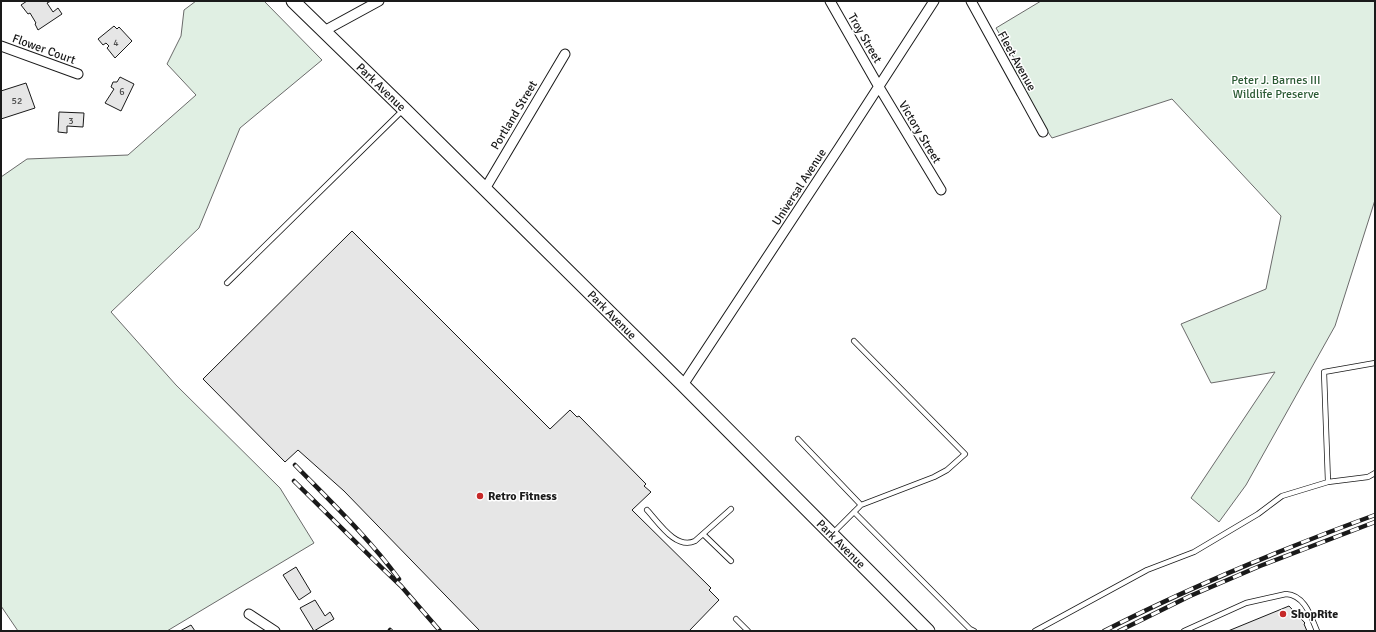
<svg xmlns="http://www.w3.org/2000/svg" width="1376" height="632" font-family="Signika,sans-serif">
<style>
.green{fill:#e0efe3;stroke:#6a6a6a}
.building{fill:#e6e6e6;stroke:#1a1a1a}
.lines{fill:none;stroke-linecap:round;stroke-linejoin:round}
.lane-casing{stroke:#1a1a1a;stroke-width:6}
.street-casing{stroke:#1a1a1a;stroke-width:11}
.secondary-casing{stroke:#1a1a1a;stroke-width:15}
.lane{stroke:#fff;stroke-width:4.5}
.street{stroke:#fff;stroke-width:9}
.secondary{stroke:#fff;stroke-width:13}
.rail-casing{stroke:#1a1a1a;stroke-width:4.5}
.rail{stroke:#fff;stroke-width:3;stroke-dasharray:9;stroke-linecap:butt}
.poi-dot{fill:#c62828;stroke:#fff;stroke-width:1.5}
.labels{text-anchor:middle;stroke-width:3;stroke-linejoin:round;paint-order:stroke}
.number-label{font-size:10px;fill:#4d4d4d}
.street-label{font-size:12px;fill:#1a1a1a;stroke:#fff}
.park-label{font-size:12px;fill:#2b5a34;stroke:#fff}
.poi-label{font-size:12px;font-weight:bold;fill:#1a1a1a;stroke:#fff;text-anchor:start}
</style>
<rect width="100%" height="100%" fill="#fff"/>
<path class="green" d="M196,1h68l58,59 -82,68 -41,100 -88,84 65,73 104,103 34,55 -147,88h-149l-17,-25v-429l26,-18 101,-4 68,-60 -29,-31 14,-28 3,-26z
M1041,1h334v199l-40,126 -89,159 -27,37 -28,-24 84,-126 -64,11 -30,-59 85,-35 15,-73 -109,-117 -120,39 -47,-69 12,-6 -21,-35z"/>
<path class="building" d="M27,1h24l-4,2 6,9 5,-4 4,6 -24,16 -3,-6 1,-1 -6,-10 -2,1 -7,-9z
M114,26l3,3 2,-2 13,14 -17,17 -8,-10 2,-2 -3,-3 -3,2 -5,-6z
M120,77l14,7 -13,27 -16,-8 9,-14 -3,-2 2,-5h4z
M26,83l9,25 -34,11v-28z
M59,112l25,1 -1,14 -16,-1v7l-9,-1z
M352,231l198,198 20,-19 7,7 2,-1 67,68 -2,2 7,6 -19,18 79,78 -2,2 10,10 -30,31h-209l-136,-140 -46,-41 -13,12 -82,-83z
M296,567l15,25 -12,8 -16,-25z
M315,600l10,16 5,-4 4,7 -20,12 -14,-23z
M1289,606l16,17 -1,1 3,7h-79z
M191,625l4,6h-15z"/>
<g class="lines">
<defs>
<path id="lane" d="M227,283l176,-173
M854,341l111,113 -18,16 -13,7 -73,28
M1375,363l-51,9 4,110 40,-5 7,-4
M798,439l63,66 -28,28
M647,510c12,13 29,40 48,31l36,-32
M854,512l116,117 4,2
M703,534l28,27
M736,619l12,12
M1035,631l112,-61 47,-18 64,-38 24,-18 46,-14
M1184,631l62,-28 40,-9c19,1 25,23 31,37"/>
<path id="street" d="M830,1l49,86 62,103
M971,1l72,131
M324,31l55,-30
M1,46l77,28
M485,189l80,-135
M683,385l156,-237 95,-147
M249,614l26,17"/>
<path id="secondary" d="M293,1l111,108 279,276 245,246"/>
</defs>
<use href="#lane" class="lane-casing"/>
<use href="#street" class="street-casing"/>
<use href="#secondary" class="secondary-casing"/>
<use href="#lane" class="lane"/>
<use href="#street" class="street"/>
<use href="#secondary" class="secondary"/>
<defs>
<path id="rail" d="M295,465c36,37 73,72 104,114
M294,481l88,87 19,18 39,45
M390,630l1,1
M1104,631c88,-45 178,-82 271,-116
M1119,631l71,-35 70,-30 115,-44"/>
</defs>
<use href="#rail" class="rail-casing"/>
<use href="#rail" class="rail"/>
</g>
<g class="poi-dot">
<circle cx="480" cy="496" r="4"/>
<circle cx="1283" cy="614" r="4"/>
</g>
<g class="labels">
<g class="number-label">
<text x="116" y="46">4</text>
<text x="122" y="95">6</text>
<text x="17" y="104">52</text>
<text x="71" y="124">3</text>
</g>
<g class="street-label">
<text transform="translate(865 38) rotate(60)" y="4">Troy Street</text>
<text transform="translate(44 49) rotate(20)" y="4">Flower Court</text>
<text transform="translate(1017 61) rotate(61)" y="4">Fleet Avenue</text>
<text transform="translate(381 87) rotate(44)" y="4">Park Avenue</text>
<text transform="translate(514 115) rotate(-59)" y="4">Portland Street</text>
<text transform="translate(920 132) rotate(59)" y="4">Victory Street</text>
<text transform="translate(799 187) rotate(-57)" y="4">Universal Avenue</text>
<text transform="translate(612 315) rotate(45)" y="4">Park Avenue</text>
<text transform="translate(841 544) rotate(45)" y="4">Park Avenue</text>
</g>
<g class="park-label">
<text x="1276" y="84">Peter J. Barnes III<tspan x="1276" dy="14">Wildlife Preserve</tspan></text>
</g>
<g class="poi-label">
<text x="488" y="500">Retro Fitness</text>
<text x="1291" y="618">ShopRite</text>
</g>
</g>
<rect width="1376" height="632" fill="none" stroke="#1a1a1a" stroke-width="4"/>
</svg>
